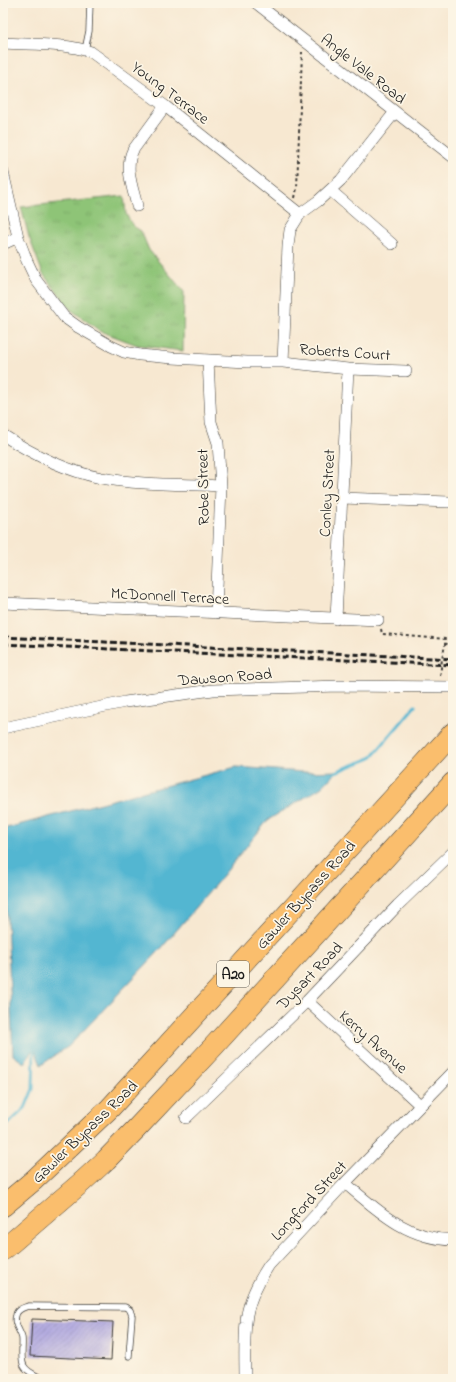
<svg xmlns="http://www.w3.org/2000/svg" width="456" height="1382" font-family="'Indie Flower',sans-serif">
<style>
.park{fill:url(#park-tufts);stroke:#55704a}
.water{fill:#53b6d1;stroke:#386976}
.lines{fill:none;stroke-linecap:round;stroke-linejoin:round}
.stream{stroke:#53b6d1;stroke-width:3}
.building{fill:url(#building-hatch)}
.service-casing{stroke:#3d3b37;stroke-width:7}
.minor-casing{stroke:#3d3b37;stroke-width:12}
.motorway-casing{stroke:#3d3b37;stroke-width:22}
.path{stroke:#3d3b37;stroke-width:2;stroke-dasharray:3 3;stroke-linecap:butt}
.service{stroke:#fff;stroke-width:5.5}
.minor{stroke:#fff;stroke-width:11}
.motorway{stroke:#fabe6d;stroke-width:21}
.rail{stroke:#1c1c1c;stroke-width:3;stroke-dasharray:6 3;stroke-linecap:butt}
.labels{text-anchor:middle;stroke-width:3.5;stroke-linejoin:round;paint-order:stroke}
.shield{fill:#fcf5e5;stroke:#5f5d58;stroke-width:1}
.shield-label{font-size:15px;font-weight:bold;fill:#1c1c1c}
.street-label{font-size:16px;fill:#1c1c1c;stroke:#fcf5e5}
</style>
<defs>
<pattern id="park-tufts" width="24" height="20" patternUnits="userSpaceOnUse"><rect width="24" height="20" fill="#8ec477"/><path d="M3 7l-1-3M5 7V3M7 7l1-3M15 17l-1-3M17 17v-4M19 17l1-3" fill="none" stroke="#7aa866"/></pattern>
<pattern id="building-hatch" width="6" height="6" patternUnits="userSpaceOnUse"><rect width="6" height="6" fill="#b4ace0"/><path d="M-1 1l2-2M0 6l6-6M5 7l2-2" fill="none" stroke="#9a93c0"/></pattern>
</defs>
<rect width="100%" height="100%" fill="#fcf5e5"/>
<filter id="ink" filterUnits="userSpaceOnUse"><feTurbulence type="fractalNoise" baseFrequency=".025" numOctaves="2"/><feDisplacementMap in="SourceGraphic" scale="8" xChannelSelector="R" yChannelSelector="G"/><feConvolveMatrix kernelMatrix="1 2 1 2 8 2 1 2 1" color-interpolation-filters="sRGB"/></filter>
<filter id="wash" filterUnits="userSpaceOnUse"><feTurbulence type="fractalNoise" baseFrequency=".012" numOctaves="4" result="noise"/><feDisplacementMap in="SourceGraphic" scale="16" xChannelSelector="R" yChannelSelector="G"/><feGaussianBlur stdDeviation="0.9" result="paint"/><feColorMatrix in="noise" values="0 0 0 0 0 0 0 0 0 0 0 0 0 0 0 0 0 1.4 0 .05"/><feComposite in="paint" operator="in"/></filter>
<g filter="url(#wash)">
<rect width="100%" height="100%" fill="#f7e8d1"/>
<path class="park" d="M124,196l2,18 7,12 8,5 8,19 35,42 -1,59 -46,-6 -37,-14 -30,-22 -27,-35 -14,-37 -8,-30z"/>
<path class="water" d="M236,767l68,5 33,-1 -15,16 -54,33 -47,58 -62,73 -90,95 -28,19 -7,-17 -10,15 -11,-8 -10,-226z"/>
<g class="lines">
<path class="stream" d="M335,772l36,-14 44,-52
M3,1129l22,-21 8,-19 1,-42 2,-2"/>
</g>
<g id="blocks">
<path class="building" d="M32,1319l81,3 -2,38 -81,-4z"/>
</g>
</g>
<g filter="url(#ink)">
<use href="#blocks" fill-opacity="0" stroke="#3d3b37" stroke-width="1"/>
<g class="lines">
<defs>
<path id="service" d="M85,50l4,-19 1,-28
M42,1379c-6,-4 -15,-7 -18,-13 -4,-7 -1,-19 -2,-28 -2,-8 -9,-14 -6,-23 1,-6 7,-7 12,-9l97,1 5,3 2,6 -3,40"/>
<path id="minor" d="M256,3l197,154
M3,43c29,2 61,0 88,9l74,54 135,108
M3,172l15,65 9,24 9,19 28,37 14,10 33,19 13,6 16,3 32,3 75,4h36l65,7 58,2
M330,190l62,54
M137,206c-4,-18 -13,-38 -4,-56l32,-44
M3,244l15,-7
M208,360l3,62 7,21 3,43 -5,127
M283,362l5,-116 2,-16 10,-16 18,-13 23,-21 54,-68
M3,435c29,19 64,36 98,43 39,7 80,6 120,8
M342,498l107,4
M3,603l375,17
M336,619l12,-250
M3,728l122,-26 88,-12 126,-4 114,1
M307,1001l113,104
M186,1118l121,-117 91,-96 55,-53
M345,1183c33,28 62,56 108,57
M245,1379c0,-19 -1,-38 1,-56 1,-21 12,-41 23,-58l76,-82 108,-111"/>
<path id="motorway" d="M3,1206l31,-26 76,-72 343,-375
M3,1250l79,-68 24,-22 30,-31 77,-82 240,-264"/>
</defs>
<use href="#service" class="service-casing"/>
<use href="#minor" class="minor-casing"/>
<use href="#motorway" class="motorway-casing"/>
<path class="path" d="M295,198l2,-10 5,-136
M381,629l1,5 63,5v6l-3,14 -2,18
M445,645l8,-6"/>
<use href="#service" class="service"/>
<use href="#minor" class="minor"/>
<use href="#motorway" class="motorway"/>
<path class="rail" d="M3,637l450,22
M3,644l450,21"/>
</g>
</g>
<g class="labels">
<rect class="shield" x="217" y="961" width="32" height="26" rx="3"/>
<g class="shield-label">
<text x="233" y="979">A20</text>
</g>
<g class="street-label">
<text transform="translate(364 68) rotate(38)" y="6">Angle Vale Road</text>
<text transform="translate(171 92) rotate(37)" y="6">Young Terrace</text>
<text transform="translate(345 351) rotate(4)" y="6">Roberts Court</text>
<text transform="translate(202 487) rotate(-91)" y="6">Robe Street</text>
<text transform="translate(326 493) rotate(-87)" y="6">Conley Street</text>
<text transform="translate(170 595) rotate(3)" y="6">McDonnell Terrace</text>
<text transform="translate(225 676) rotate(-4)" y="6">Dawson Road</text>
<text transform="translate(305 894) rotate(-48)" y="6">Gawler Bypass Road</text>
<text transform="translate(309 975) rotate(-46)" y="6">Dysart Road</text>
<text transform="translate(374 1041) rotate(42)" y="6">Kerry Avenue</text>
<text transform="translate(84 1131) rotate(-44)" y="6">Gawler Bypass Road</text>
<text transform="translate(308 1200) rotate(-47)" y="6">Longford Street</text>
</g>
</g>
<rect width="456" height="1382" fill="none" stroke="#fcf5e5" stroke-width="16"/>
</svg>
